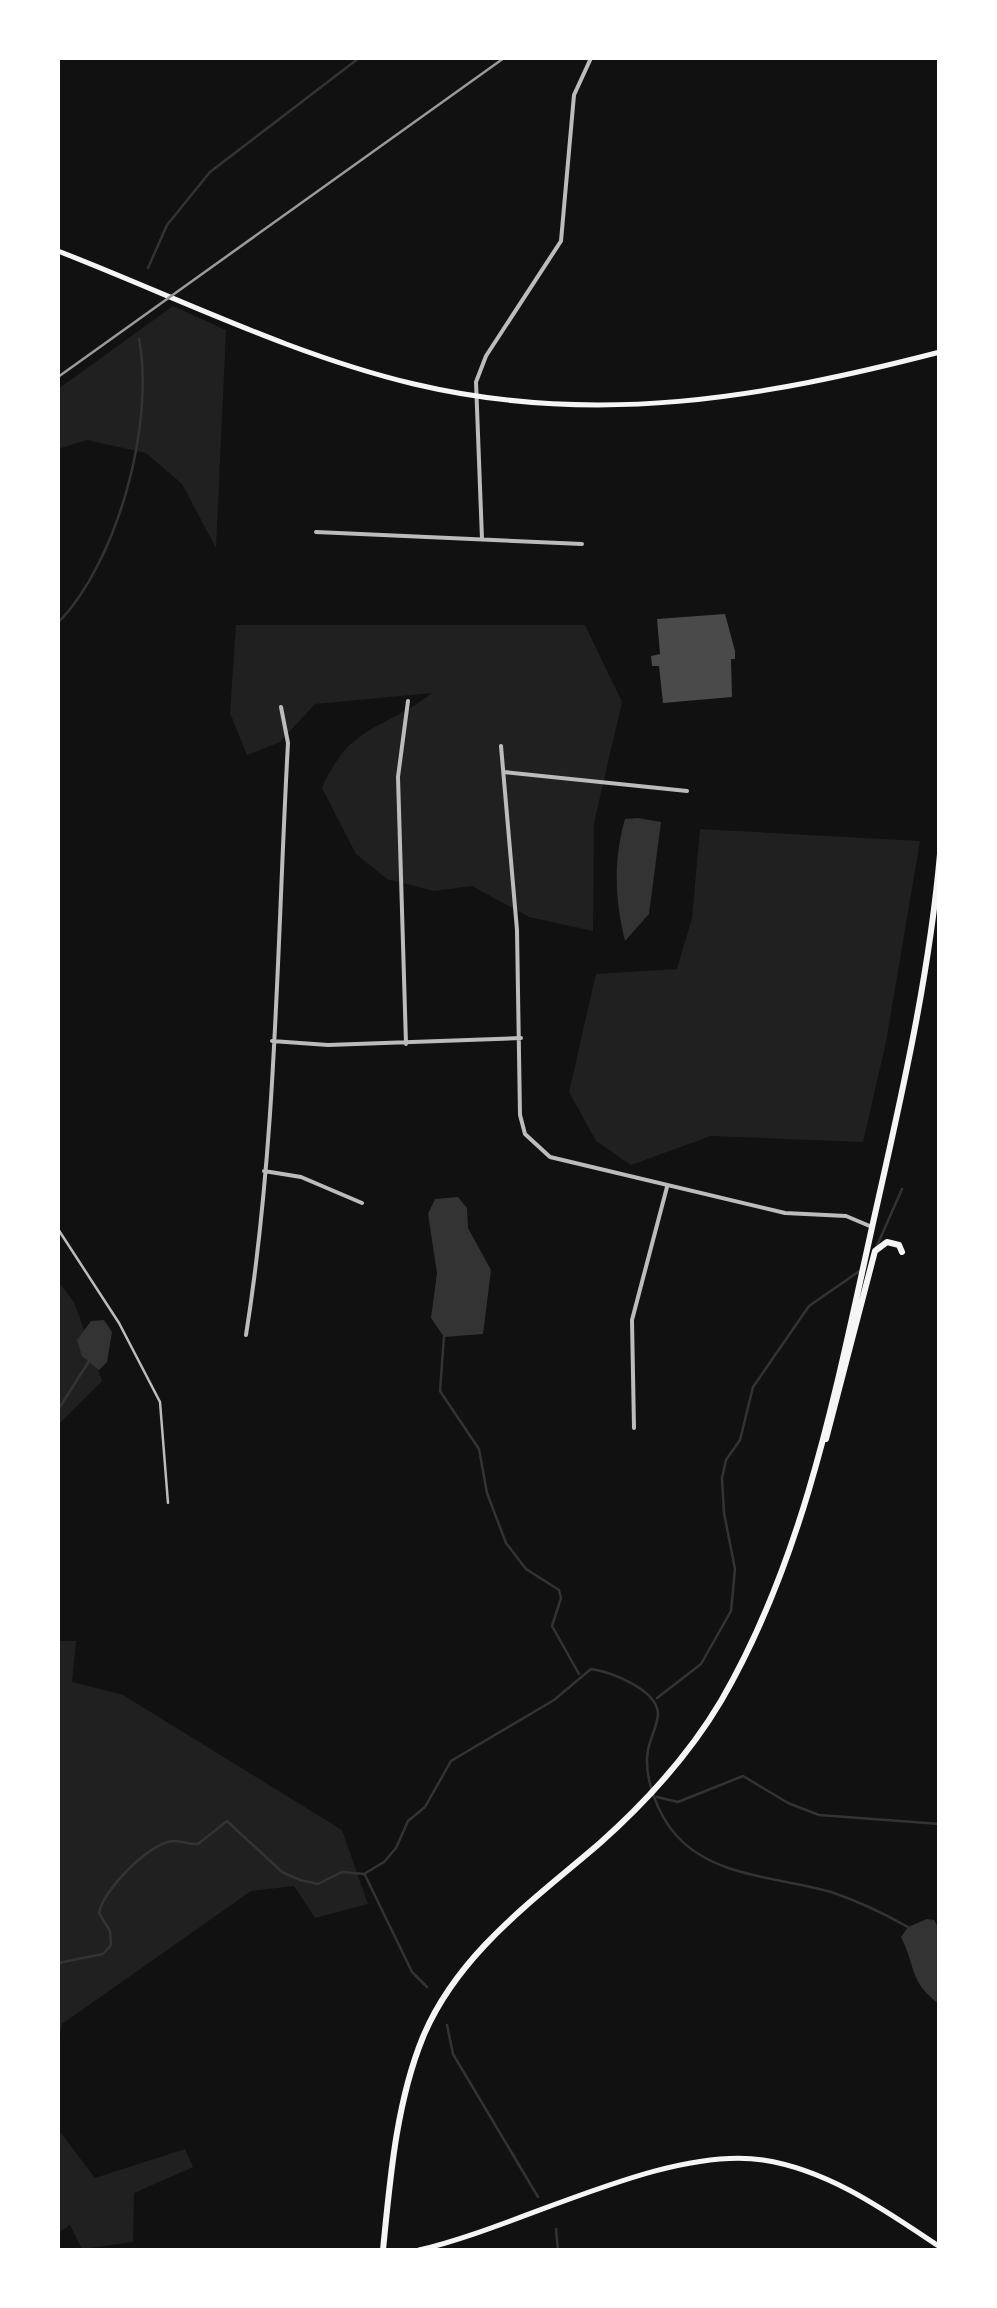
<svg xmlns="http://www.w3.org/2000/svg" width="997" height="2308" font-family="Commissioner,sans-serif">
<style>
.green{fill:#202020}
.water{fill:#333}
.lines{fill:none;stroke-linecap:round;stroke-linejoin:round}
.stream{stroke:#333;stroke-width:2.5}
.building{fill:#4a4a4a}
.service{stroke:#bcbcbc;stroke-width:2.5}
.minor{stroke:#bcbcbc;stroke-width:4}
.secondary{stroke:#f5f5f5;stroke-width:5}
.primary{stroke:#f5f5f5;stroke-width:6}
.rail{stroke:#9a9a9a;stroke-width:2.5}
</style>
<rect width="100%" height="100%" fill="#111"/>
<path class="green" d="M173,306l53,24 -10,218 -34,-64 -36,-31 -59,-13 -29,9v-60z
M236,625h349l37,77 -28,121 -1,108 -64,-14 -57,-31 -38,5 -47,-12 -31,-25 -34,-66c28,-65 63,-58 110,-95l-117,11 -35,38 -33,13 -17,-42z
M700,829l220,12 -34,201 -23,100 -152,-6 -80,29 -35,-24 -27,-49 27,-118 81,-5 15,-51z
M58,1281l16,21 28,79 -44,44z
M58,1641h18l-4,41 51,13 219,135 26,74 -53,14 -21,-32 -43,5 -189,133 -4,22z
M58,2129l37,49 90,-29 8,18 -59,26 -1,49 -51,7 -12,-24 -12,8z"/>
<path class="water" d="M638,818l23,4 -12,92 -24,27c-10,-41 -12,-80 0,-122z
M458,1197l9,11 1,20 23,42 -8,64 -39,3 -13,-19 6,-45 -9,-59 7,-15z
M104,1320l8,12 -5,30 -8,8 -17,-14 -5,-16 14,-19z
M927,1919l7,1 5,9v75c-31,-24 -22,-35 -38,-67l7,-10z"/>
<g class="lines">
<path class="stream" d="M148,268l19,-43 43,-53 149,-114
M58,623c60,-62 97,-200 81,-284
M876,1248l26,-59
M444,1336l-4,55 39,58 8,44 19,50 20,26 33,21 2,8 -9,28 27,48
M58,1410l31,-49
M657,1698l44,-34 30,-53 4,-42 -11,-56 -2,-35 4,-18 14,-20 13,-53 56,-81 52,-36
M657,1797l21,5 65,-26 45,27 31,12 121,9
M365,1875l47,97 15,15
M58,1963l45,-9 8,-9 -1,-14 -11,-18c4,-23 50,-70 74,-72 8,-1 16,4 25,3l29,-23 55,51 18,8 18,4 24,-12 22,2 20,-12 12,-14 12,-27 17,-14 26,-46 103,-61 37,-31c20,3 65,20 67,44 0,12 -8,25 -10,37 -5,27 10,65 28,85 38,43 104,42 155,57 27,9 52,21 77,35
M447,2025l6,29 85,143
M556,2229l2,21"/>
</g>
<path class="building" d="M725,614l10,37v8h-4l1,38 -69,6 -4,-37h-7l-1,-10 9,-2 -3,-35z"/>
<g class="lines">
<path class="service" d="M58,1229l61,94 41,79 8,101"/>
<path class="minor" d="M316,532l266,12
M482,539l-6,-157 10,-26 75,-115 13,-146 17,-37
M501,746l16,184 3,185 5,19 25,23 235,56 61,3 26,11
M504,772l183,19
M272,1041l56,4 193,-7
M406,1044l-8,-267 10,-76
M264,1171l37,6 61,26
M246,1335c31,-195 31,-396 42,-592l-7,-36
M634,1428l-2,-108 35,-133"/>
<path class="secondary" d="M58,251c116,45 234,104 356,133 182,43 348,14 526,-32
M419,2250c99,-22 246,-105 344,-90 66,10 123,51 177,87"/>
<path class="primary" d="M826,1439l49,-188 12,-9 12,3 3,7
M383,2250c7,-70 13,-147 40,-213 35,-84 111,-137 177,-194 46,-41 89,-88 121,-142 86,-148 117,-322 154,-487 27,-120 54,-237 65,-360"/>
<path class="rail" d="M58,377l446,-319"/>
</g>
<rect width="997" height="2308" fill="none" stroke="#ffffff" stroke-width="120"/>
</svg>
